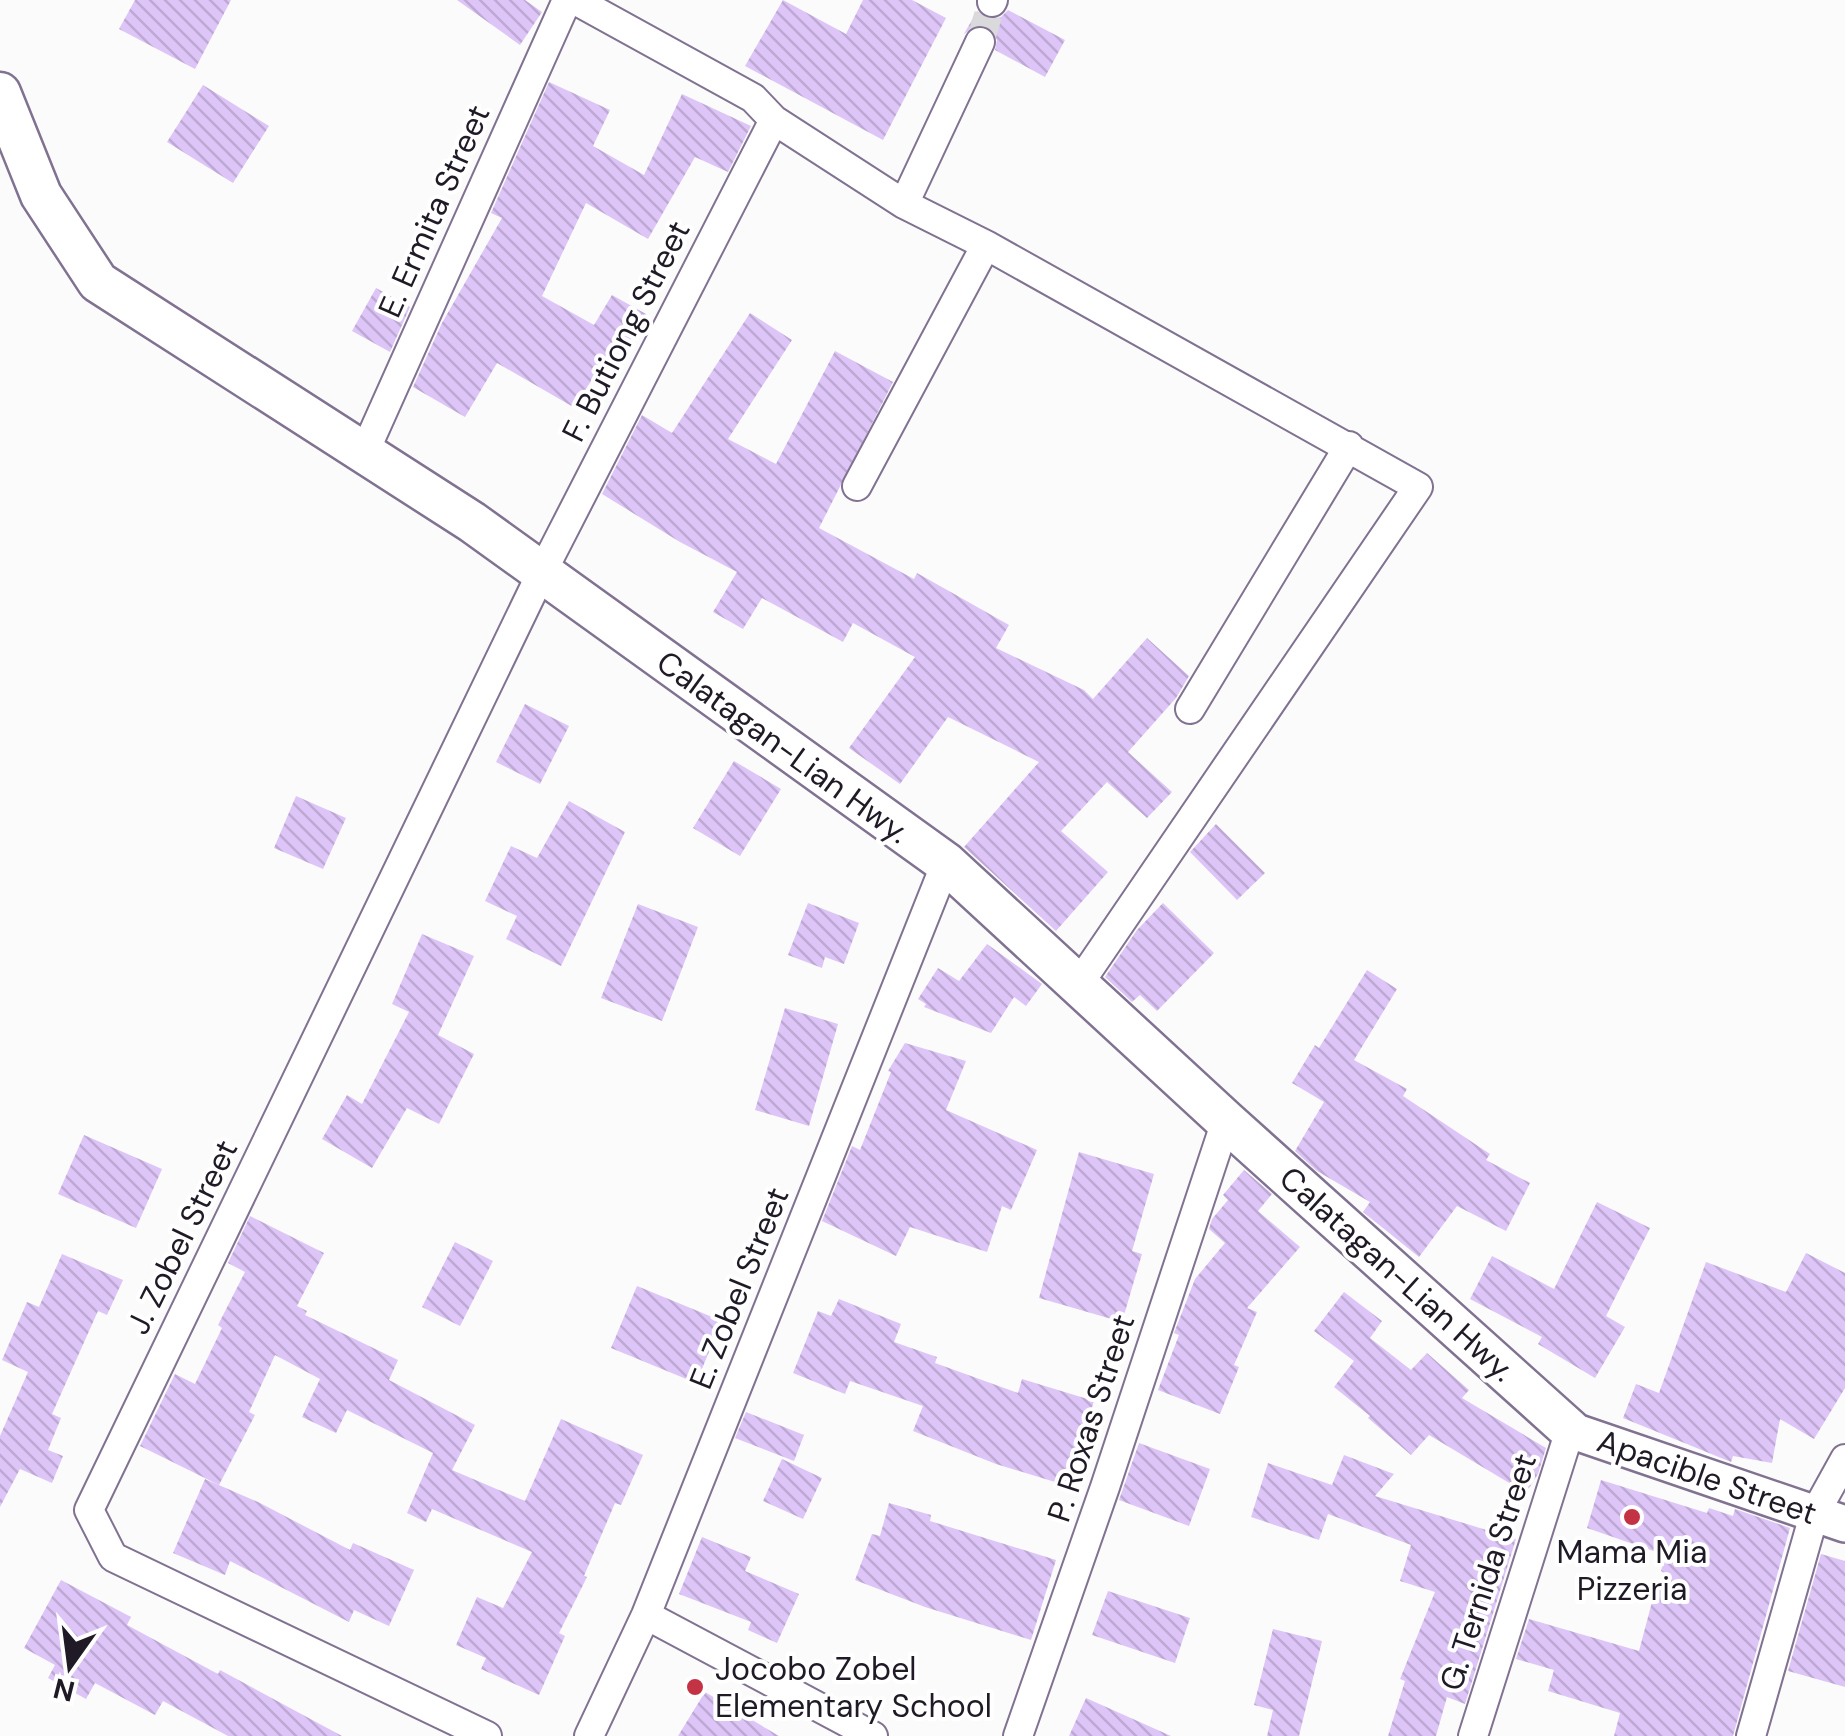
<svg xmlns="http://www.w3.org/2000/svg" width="1845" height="1736" font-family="'DM Sans',sans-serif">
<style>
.building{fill:url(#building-back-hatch)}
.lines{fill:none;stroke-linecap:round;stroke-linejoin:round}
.minor-tunnel{stroke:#dad9db;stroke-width:28;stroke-dasharray:28 14;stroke-linecap:butt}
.minor-casing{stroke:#807290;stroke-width:32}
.tertiary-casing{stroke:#807290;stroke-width:40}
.secondary-casing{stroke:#807290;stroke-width:45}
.minor{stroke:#fff;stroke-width:28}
.tertiary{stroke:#fff;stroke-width:35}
.secondary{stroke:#fff;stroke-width:40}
.poi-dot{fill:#c33343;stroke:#fff;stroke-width:4}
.labels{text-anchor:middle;stroke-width:8;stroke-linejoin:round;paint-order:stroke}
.street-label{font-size:32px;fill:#1f1a25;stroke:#fff}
.poi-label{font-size:32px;fill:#1f1a25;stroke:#fff}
</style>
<defs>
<pattern id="building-back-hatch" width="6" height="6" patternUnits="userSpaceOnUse" patternTransform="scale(2.5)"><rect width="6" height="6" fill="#ddc5f8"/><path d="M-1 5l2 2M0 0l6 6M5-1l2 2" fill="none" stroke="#bda9d4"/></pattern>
</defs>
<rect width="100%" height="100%" fill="#fbfbfb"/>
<path class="building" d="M135,0h96l-36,69 -76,-40z
M457,0h68l17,12 -22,33z
M783,0l63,34 17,-34h49l34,18 -63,122 -138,-74z
M1008,10l57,30 -20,37 -50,-27 2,-10 -9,-13 -10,-2 -14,9 13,-23 15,8 9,-2z
M549,82l61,28 -17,36 51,29 38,-81 69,32 -23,46 -33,-15 -47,82 -62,-36 -44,93 52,29 18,-30 34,19 -24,40 -11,-7 -36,61 -78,-45 -32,54 -52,-30 29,-64 60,-105 -11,-5z
M203,85l66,41 -36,57 -66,-41z
M376,288l34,19 -20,45 -38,-21z
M750,313l42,27 -64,99 48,25 59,-113 58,31 -74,146 95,51 3,-6 92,52 -13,23 88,42 9,9 54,-61 42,38 -13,22 -48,54 44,40 -25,26 -40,-36 -46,49 47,41 -52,59 -92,-84 75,-85 -91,-45 -48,67 -51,-36 66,-91 -62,-34 -10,19 -81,-44 -19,31 -30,-17 24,-40 -57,-30 -78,-48 40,-79 30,18z
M525,704l44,22 -29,58 -44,-22z
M734,761l47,28 -41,67 -47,-28z
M296,796l50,22 -23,51 -49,-21z
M569,801l56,31 -64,134 -55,-27 11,-23 -32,-15 26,-55 26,12z
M1216,824l49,49 -28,27 -47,-48z
M808,903l51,20 -15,41 -19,-7 -3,11 -34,-13z
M1163,903l51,50 -57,58 -17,-16 -8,7 -27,-25 32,-47z
M638,904l60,23 -36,94 -61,-23z
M422,934l52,22 -36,79 36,19 -35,70 -32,-16 -35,60 -50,-29 25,-44 15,9 47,-92 -17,-8z
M987,944l55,40 -16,22 -12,-9 -23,36 -67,-26 2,-3 -8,-5 20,-31 21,13z
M1367,970l30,19 -43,71 53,29 -4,7 87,58 -4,6 44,23 -24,48 -49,-25 -38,51 -56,-45 7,-10 -53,-31 -22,-20 29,-49 -32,-19 23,-38 4,3z
M785,1008l53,16 -29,102 -54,-16z
M905,1043l61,18 -20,49 91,40 -26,60 -9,-4 -15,46 -77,-25 -14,29 -74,-35 30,-75 8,4 31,-78 -3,-1z
M84,1135l78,34 -26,59 -78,-34z
M1079,1152l75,22 -22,77 10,3 -20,68 -83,-24z
M1244,1170l28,24 -14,17 42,36 -53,61 10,4 -23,53 5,2 -19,47 -62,-24 21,-55 -5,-2 21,-54 30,-36 -16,-14 3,-10 16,-19 -5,-5z
M1597,1202l53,26 -44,88 19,11 -30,51 -57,-34 4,-7 -72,-38 22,-43 62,33z
M250,1216l74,37 -27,53 10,5 -2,4 93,45 -9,20 86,45 -23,45 73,31 36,-82 82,36 -22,50 -6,-2 -31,73 3,1 -28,56 6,3 -26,59 -58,-26 5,-11 -30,-13 21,-48 26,11 29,-56 -100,-43 -6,13 -19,-9 26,-60 -86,-43 -11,23 -34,-16 18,-38 -45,-24 -26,57 6,3 -36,70 -79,-39 35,-72 20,10 27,-56 -4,-3 27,-53 -17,-9z
M455,1242l38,19 -33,65 -38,-19z
M1806,1253l39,20v115l-31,51 -34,-20 -8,44 -39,-7 -2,6 -108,-44 13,-34 23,9 47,-131 80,30z
M62,1254l61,26 -16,35 -9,-4 -46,103 9,4 -13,32 15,6 -11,27 -32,-14 -20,38v-71l28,-64 -26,-12 25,-58 12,5z
M637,1286l85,35 -26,62 -85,-35z
M1344,1292l38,29 -12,17 41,32 16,-17 42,37 -7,8 84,50 -8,26 -12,19 -97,-58 -18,20 -43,-37 2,-2 -36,-29 20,-26 -40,-30z
M839,1299l62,25 -7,18 43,15 -2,6 83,30 4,-14 72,22 -26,85 -72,-22 -83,-33 10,-25 -73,-25 -5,13 -52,-21 25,-62 13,5z
M746,1412l58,23 -10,26 -59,-23z
M1139,1443l71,26 -21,57 -70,-26z
M1344,1455l50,19 -19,22 141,43 -51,165 -18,-7 -11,39h-48l17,-55 -5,-2 35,-87 -35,-11 11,-36 -83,-31 -9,26 -68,-23 17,-54 64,22z
M782,1459l40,19 -19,41 -40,-18z
M205,1479l53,23 92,48 3,-7 61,27 -25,56 -35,-16 -5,12 -119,-61 -5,14 -52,-22z
M1601,1480l106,33 2,-5 24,8 2,-7 55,19 -57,208h-119l6,-23 -72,-22 6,-21 -38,-11 13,-40 110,32 18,-68 8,2 4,-9 -8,-5 4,-16 -78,-27z
M889,1503l42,12 -1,6 126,39 -25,80 -106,-33 -70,-27 17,-46 8,2z
M702,1537l49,20 -6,14 54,23 -22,49 -29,-13 3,-8 -72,-28z
M1821,1554l24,7v126l-57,-16z
M61,1580l70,37 -4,8 91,49 2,-4 122,66h-114l-65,-35 -8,14 -60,-32 -9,16 -38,-21 7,-13 -31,-17z
M1108,1591l82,27 -15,45 -83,-28z
M1273,1629l49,12 -23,95h-32l6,-26 -19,-5z
M705,1692l74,44h-101z
M1086,1698l85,38h-102z"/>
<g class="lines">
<path class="minor-tunnel" d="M980,42l12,-40"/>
<defs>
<path id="minor" d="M575,0l178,98 21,22 130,84 82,41 432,242 -340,498
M992,2l1,-2
M904,204l76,-162
M365,451l202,-451
M857,486l129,-241
M1190,709l159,-263
M646,1615l227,121
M487,1736l-374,-179 -24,-47 452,-936 233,-454
M589,1736l57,-121 300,-752
M1018,1736l87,-249 121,-366
M1473,1736l97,-306
M1751,1736l63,-221 31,-56"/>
<path id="tertiary" d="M1570,1430l275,94"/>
<path id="secondary" d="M0,93l41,102 57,87 374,240 474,341 280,258 344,309"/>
</defs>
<use href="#minor" class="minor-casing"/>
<use href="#tertiary" class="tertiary-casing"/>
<use href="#secondary" class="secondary-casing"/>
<use href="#minor" class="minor"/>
<use href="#tertiary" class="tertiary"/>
<use href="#secondary" class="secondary"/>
</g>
<g class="poi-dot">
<circle cx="1632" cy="1517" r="10"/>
<circle cx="695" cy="1687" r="10"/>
</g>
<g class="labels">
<g class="street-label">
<text transform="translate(434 211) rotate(-66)" y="11">E. Ermita Street</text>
<text transform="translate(626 331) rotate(-63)" y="11">F. Butiong Street</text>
<text transform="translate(783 747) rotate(36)" y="11">Calatagan-Lian Hwy.</text>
<text transform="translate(182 1237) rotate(-64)" y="11">J. Zobel Street</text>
<text transform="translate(1397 1274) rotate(42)" y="11">Calatagan-Lian Hwy.</text>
<text transform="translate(739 1288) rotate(-68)" y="11">E. Zobel Street</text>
<text transform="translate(1091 1418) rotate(-72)" y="11">P. Roxas Street</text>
<text transform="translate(1707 1477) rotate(19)" y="11">Apacible Street</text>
<text transform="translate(1488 1572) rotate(-72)" y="11">G. Ternida Street</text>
</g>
<g class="poi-label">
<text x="1632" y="1563">Mama Mia<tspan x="1632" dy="37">Pizzeria</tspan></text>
<text x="715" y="1680" text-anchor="start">Jocobo Zobel<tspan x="715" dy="37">Elementary School</tspan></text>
</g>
</g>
<g transform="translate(70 1666) rotate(194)" stroke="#ffffff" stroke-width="8" paint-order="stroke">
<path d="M0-8L18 38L0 25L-18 38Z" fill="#1f1a25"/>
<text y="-15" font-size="28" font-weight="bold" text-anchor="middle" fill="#1f1a25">N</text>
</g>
</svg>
